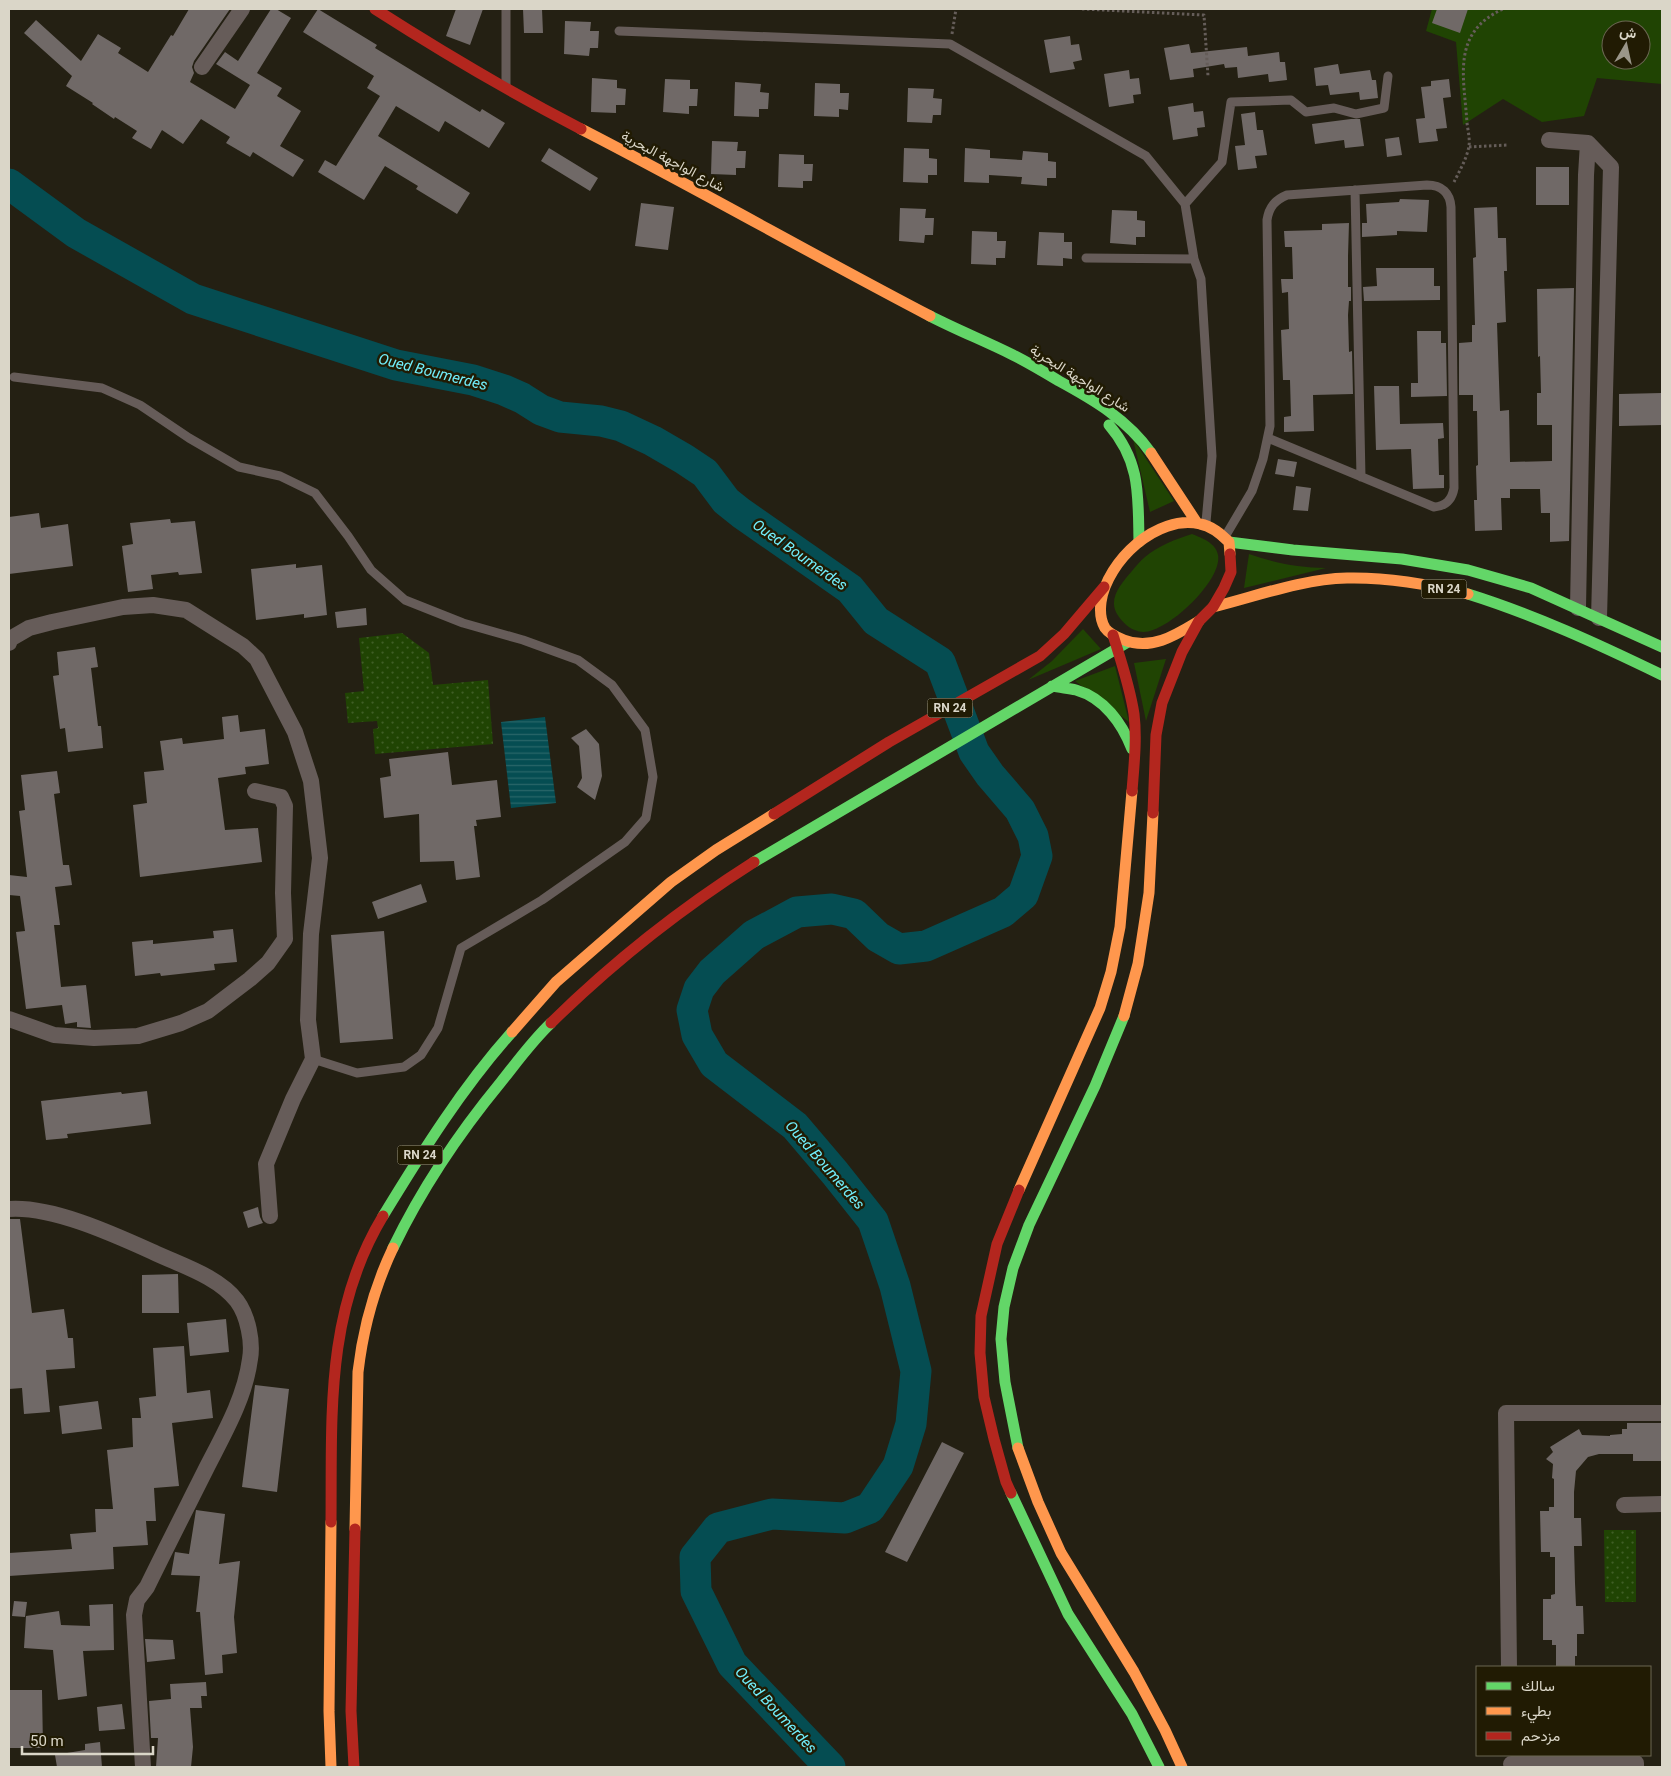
<svg xmlns="http://www.w3.org/2000/svg" width="1671" height="1776" font-family="Roboto,Vazirmatn,sans-serif">
<style>
.grass{fill:#204403;fill-rule:evenodd}
.park{fill:url(#park-dots)}
.water{fill:url(#water-rules)}
.lines{fill:none;stroke-linecap:round;stroke-linejoin:round}
.river{stroke:#054d52;stroke-width:31}
.building{fill:#706967}
.path{stroke:#655d59;stroke-width:3;stroke-dasharray:2.5 2.5;stroke-linecap:butt}
.lane{stroke:#665c59;stroke-width:9}
.street{stroke:#665c59;stroke-width:16}
.fast{stroke:#63d668;stroke-width:11}
.slow{stroke:#ff974d;stroke-width:11}
.jam{stroke:#b3261e;stroke-width:11}
.labels{text-anchor:middle;stroke-width:5;stroke-linejoin:round;paint-order:stroke}
.shield{fill:#211b03;stroke:#a29e8d;stroke-width:1}
.shield-label{font-size:12px;font-weight:bold;fill:#dad6c8}
.street-label{font-size:14px;fill:#dad6c8;stroke:#211b03}
.water-label{font-size:15px;font-style:italic;fill:#71effc;stroke:#211b03}
</style>
<defs>
<pattern id="park-dots" width="8" height="8" patternUnits="userSpaceOnUse" patternTransform="scale(1.25)"><rect width="8" height="8" fill="#204403"/><path d="M2 2h.1M6 6h.1" fill="none" stroke="#405e26" stroke-width="1.8" stroke-linecap="round"/></pattern>
<pattern id="water-rules" width="6" height="5" patternUnits="userSpaceOnUse" patternTransform="scale(1.25)"><rect width="6" height="5" fill="#054d52"/><path d="M0 2.5h6" fill="none" stroke="#296669"/></pattern>
</defs>
<rect width="100%" height="100%" fill="#242013"/>
<path class="grass" d="M1432,9h230v75l-65,-6 -13,38 -42,6 -39,-23 -40,26 -7,-83 -30,-11zM1611,30h30v30h-30z
M1133,439l41,62 -24,11z
M1192,534c10,4 24,9 26,21 5,25 -51,78 -75,77 -11,-1 -18,-7 -24,-15 -13,-17 2,-33 13,-46 4,-5 8,-10 13,-14 13,-11 31,-18 47,-23z
M1249,554c25,9 50,14 77,14l-82,20z
M1083,629l18,20 -73,31 24,-19z
M1166,659l-20,62 -12,-58z
M1115,666l14,56 -54,-41z"/>
<path class="park" d="M402,633l27,20 4,32 55,-5 5,64 -118,10 -2,-25 5,-1 -1,-7 -29,2 -3,-30 19,-2 -5,-53z
M1604,1530h32v72h-31z"/>
<path class="water" d="M545,717l11,86 -45,5 -10,-86z"/>
<g class="lines">
<path class="river" d="M9,184l67,49 117,66 203,66 77,15 31,10 18,8 19,12 19,7 41,4 20,5 32,15 31,18 21,14 21,28 15,12 109,76 26,32 64,41 34,90 16,23 30,35 13,26 4,20 -14,39 -20,17 -77,34 -27,3 -21,-12 -24,-23 -22,-5 -35,3 -43,23 -42,37 -13,17 -7,21 5,25 17,29 81,62 40,47 38,48 22,65 21,85 -5,53 -13,42 -28,42 -25,10 -73,-4 -54,14 -23,29 1,34 36,73 98,103"/>
</g>
<path class="building" d="M189,9h41l-36,52 -2,6 2,6 -4,9 45,27 15,-24 -34,-21 9,-12 13,9 33,-52h5l15,9 -34,55 25,15 -5,8 24,15 -21,35 24,14 -11,17 -40,-25 -3,5 -24,-14 4,-6 -29,-18 -18,25 -21,-14 -11,19 -19,-11 5,-7 -22,-14 -1,2 -22,-15 1,-1 -27,-17 6,-10 -48,-43 12,-13 45,41 17,-27 23,14 -3,5 30,19 23,-37 2,1z
M318,9l59,36 -2,3 105,64 2,-3 23,14 -16,25 -44,-27 -6,11 -43,-26 -18,30 92,57 -13,21 -41,-25 2,-3 -33,-20 -21,34 -46,-28 7,-12 11,6 44,-70 -13,-8 7,-12 -71,-44z
M456,9h27l-13,36 -24,-9z
M523,9h19l1,24h-19z
M1437,9h31l-8,24 -28,-10z
M565,21l26,1 -1,9h9l-1,17h-8l-1,8 -25,-2z
M1070,36l1,9 8,-1 3,16 -9,2 2,7 -25,4 -6,-33z
M1189,44l2,9 56,-6 1,9 31,-4 1,10h5l2,18 -18,2 -1,-8 -30,4 -1,-11 -12,1 -1,-4 -31,5 1,8 -24,3 -6,-32z
M1338,64l2,10 30,-4 2,10h4l2,18 -18,2 -1,-8 -29,3 -2,-10 -12,1 -2,-18z
M1129,70l1,9 9,-1 2,16 -8,1 1,8 -25,4 -5,-33z
M592,78l25,2v8l9,1 -1,16h-9v8l-25,-1z
M665,79l25,1v9h8l-1,17h-8v8l-26,-2z
M1449,79l2,18 -8,1 4,30 -11,1 2,12 -19,2 -3,-24 9,-1 -4,-31 10,-1v-5z
M735,82l26,2 -1,8 9,1 -1,16h-9v8l-25,-1z
M815,83l25,1v9h9l-1,17 -9,-1v8l-25,-1z
M908,88l26,1 -1,9 9,1 -1,16h-8l-1,8 -25,-1z
M1193,103l1,9 9,-1 2,16 -8,1 1,8 -25,4 -5,-33z
M1255,112l2,18h6l4,25 -12,1 2,12 -19,2 -3,-24 10,-1 -4,-31z
M1351,119h9l4,27 -19,2 -1,-8 -29,4 -3,-20z
M1399,137l3,18 -15,2 -2,-18z
M712,141l26,1 -1,9h9l-1,17h-9v7l-25,-1z
M549,148l49,30 -8,13 -49,-30z
M904,148l25,1v9l8,1v16h-9v8l-25,-1z
M965,148l25,2v8l32,2 1,-9 25,2v8l8,1v16h-9v8l-26,-2 1,-7 -33,-2v8l-25,-1z
M779,154l25,1v9h9l-1,17h-9v7l-25,-1z
M1536,167h33v38h-33z
M1400,199l29,1 -2,32 -30,-1v4l-35,2v-14h5l-1,-19 33,-2z
M641,203l33,4 -6,43 -33,-4z
M1497,207l1,31h8l1,33h-3l2,51 -9,1 3,88 9,-1 1,52 42,-1v-36h-15v-32h4l-1,-37 -2,1 -1,-68 37,-1 -5,253 -19,1v-29h-9l-1,-24h-30v9h-9l1,32 -27,1 -1,-31h3l-1,-34 2,-1 -1,-54h-4v-16h-14v-52l13,-1v-17h3l-2,-67 3,-1 -2,-49z
M900,208l26,1 -1,9h9l-1,17h-8l-1,8 -25,-2z
M1112,210l25,1v9l8,1v16h-9v8l-26,-2z
M1349,223l-1,33v31h3v14h-2l-1,14 1,37 3,-1 1,43 -40,1 1,36 -30,1v-15l7,-1 -1,-36h-7l-2,-50 8,-1 -1,-37 -6,1 -1,-14h12l-1,-32h-7l-1,-16 38,-1v-6z
M972,231l25,1v9h9l-1,17h-9v7l-25,-1z
M1039,232l25,1v9h8v17l-9,-1v8l-26,-1z
M1376,268h58v18h6v14l-76,1 -1,-14 14,-1z
M1417,331h24v12h5l1,53 -36,1v-14h7z
M1374,386h25l1,38 43,-1 1,15 -6,1 1,36h5v13l-31,1 -2,-40 -35,1z
M1662,393v32l-43,1v-32z
M1278,459l19,3 -3,15 -19,-3z
M1296,486l15,2 -3,23 -15,-1z
M39,513l2,15 27,-4 5,42 -64,8v-57z
M170,519l1,4 24,-2 7,52 -23,2 -1,-3 -27,3 2,14 -25,3 -6,-46 11,-2 -3,-21z
M296,564v4l26,-3 5,50 -23,3v-4l-48,6 -5,-51z
M366,608l1,17 -30,3 -2,-16z
M95,647l3,20 -7,1 7,58h3l2,22 -35,4 -3,-24 -5,1 -7,-53 6,-1 -2,-23z
M238,715l2,17 25,-3 4,35 -24,3 1,7 -28,4 7,52 33,-2 4,34 -122,15 -7,-72 14,-2 -3,-31 20,-2 -4,-29 22,-3 1,6 41,-5 -2,-22z
M586,729l13,15 3,32 -7,24 -18,-13 5,-9 -3,-32 -8,-8z
M448,752l4,33 45,-5 4,37 -25,3 1,6h-3l6,51 -24,3 -2,-19 -34,1 -1,-48 -35,4 -4,-40 11,-2 -2,-17z
M57,771l3,22 -6,1 9,71h6l3,20 -17,2 5,38h-6l7,62 25,-2 5,43 -14,-1v-5l-12,2 -3,-19 -36,4 -10,-77 9,-1 -5,-35 -11,-1v-20l18,2 -8,-66 6,-1 -4,-35z
M421,884l6,18 -49,17 -6,-17z
M233,929l4,33 -23,2 1,6 -54,6 -1,-3 -25,3 -3,-34 21,-2v4l61,-6 -1,-7z
M384,931l9,108 -53,4 -9,-108z
M147,1091l4,33 -84,10 1,4 -22,2 -5,-39 80,-9 1,2z
M258,1207l2,10 3,6 -15,5 -5,-16z
M9,1219h11l12,94 32,-4 4,29h5l2,30 -29,2 4,42 -26,2 -2,-26 -13,1z
M178,1274l1,39h-37v-38z
M226,1319l3,33 -39,4 -3,-33z
M184,1346l3,47 23,-3 3,28 -41,5 7,63 -25,2 2,33h-10l2,24 -35,2 1,22 -105,7v-23l63,-4 -2,-15 26,-2 -1,-23h18l-6,-59 26,-3 -1,-29h9l-2,-20 17,-2 -3,-48z
M255,1385l34,4 -12,103 -35,-5z
M98,1401l4,28 -40,5 -3,-28z
M1627,1423h35l-1,38h-28v-7h-34l-11,3 -12,14 -2,21v26h7l1,28h-8l1,37 1,23h7l1,28h-7v22h-2v11h-19v-22h-4v-5h-9v-41h8v-4l4,-1v-37h-5v-5h-9l-1,-41h9v-4h5v-28l-2,-1 1,-14 -7,-5 7,-7 -3,-5 29,-18 3,6 28,1v-1l12,-1v-5h5z
M942,1442l22,11 -57,109 -22,-10z
M196,1510l29,4 -6,50 21,-3 -6,56 3,36 -15,2 1,18 -18,2 -5,-63h-4l4,-36 -29,-1 4,-23 14,2z
M14,1601l13,1 -2,15 -13,-1z
M113,1604l1,46 -31,1 4,45 -29,4 -5,-50 -29,-2 2,-32 33,-5 2,14 29,1 -1,-21z
M145,1639l28,1 2,19 -28,3z
M206,1682l1,14h-6l1,12h-12l3,39 -2,20h-35l2,-29h-7l-2,-37 22,-2 -1,-15z
M9,1690h33l1,58h-34z
M122,1704l3,25 -26,2 -2,-24z
M100,1742l2,25h-45l-2,-12 30,-5v-6z"/>
<g class="lines">
<path class="path" d="M1082,9l122,6 4,61
M952,34l4,-25
M1469,147l38,-2
M1454,182c5,-10 13,-24 15,-36 1,-7 -1,-15 -2,-23 -3,-47 -16,-90 36,-114"/>
<path class="lane" d="M506,9v77
M619,31l331,13 196,112 39,48 9,55 7,20 11,177 -6,66
M1355,190l6,287
M1185,204l37,-42 9,-60 60,-2 15,12 28,-4 22,6 28,-6 4,-32
M1086,258l108,1
M14,377l88,11 38,17 49,33 50,29 41,9 35,17 33,43 23,34 34,30 58,23 60,17 55,20 34,25 33,45 8,47 -7,41 -21,24 -83,58 -81,48 -23,80 -17,27 -17,12 -47,6 -44,-14
M1226,535l26,-44 11,-32 7,-33 -3,-206c2,-13 8,-20 20,-25l140,-10c15,0 23,8 24,22l3,281c-2,12 -8,18 -20,19l-166,-69"/>
<path class="street" d="M202,67l40,-58
M1549,140l39,3
M1578,608l8,-433 2,-32 23,24 -12,451
M9,643l1,-4 19,-11 23,-6 71,-15 30,-2 33,5 57,36 14,13 38,73 16,49 9,77 -9,76 -3,86 5,39 -20,40 -27,65 4,52
M9,1019l45,16 40,3 44,-2 43,-13 27,-12 42,-32 18,-16 17,-24 -2,-46 2,-87 -4,-9 -26,-6
M9,1209c43,-3 104,25 144,43 27,13 65,24 84,49 11,15 16,41 13,58 -5,38 -25,73 -42,106 -20,40 -41,81 -61,122l-10,13 -3,15 9,152
M1624,1505l38,-1
M1509,1667l-3,-254h156
M1511,1764l125,-1v4"/>
<path class="fast" d="M930,316c27,14 55,25 83,39 16,8 31,17 46,26 35,19 69,39 92,72
M1109,425c32,37 29,71 30,117
M1229,542l64,8 109,9 66,11 63,18 131,59
M1468,594c67,21 130,50 194,81
M1052,686c8,2 16,2 24,4 28,8 46,33 56,59
M754,862l374,-220
M383,1216c39,-64 79,-128 129,-184
M393,1248c29,-60 66,-115 108,-166 16,-20 31,-41 50,-59
M1018,1448l-13,-66 -4,-43 3,-32 9,-39 16,-43 66,-139 29,-70
M1011,1493l57,121 64,100 27,53"/>
<path class="slow" d="M581,129c117,60 232,126 349,187
M1151,453l46,70
M1213,607c44,-11 89,-28 134,-29 42,-1 81,6 121,16
M1199,621c-23,14 -48,30 -75,19 -7,-3 -15,-6 -19,-12 -5,-8 -5,-18 -4,-26 6,-41 56,-88 99,-78 12,2 21,10 29,18l1,12
M1124,1016l14,-52 11,-71 4,-80
M512,1032l44,-50 115,-100 45,-32 58,-36
M1019,1190l81,-182 11,-36 9,-45 12,-136
M1018,1448l20,54 23,51 73,119 31,58 17,37
M331,1522l-2,189 2,56
M355,1529l3,-157c5,-43 16,-84 35,-124"/>
<path class="jam" d="M375,9c67,43 135,83 206,120
M1113,635c8,26 17,52 21,79 3,25 0,51 -2,77
M1153,813l3,-78 6,-32 20,-51 17,-31 14,-14 11,-19 7,-16 -1,-18
M774,814l115,-72 151,-86 24,-22 40,-47
M551,1023c62,-61 129,-114 203,-161
M1011,1493l-5,-11 -12,-43 -10,-42 -4,-44 1,-37 16,-72 22,-54
M331,1522c1,-107 -6,-210 52,-306
M354,1767l-3,-56 4,-182"/>
</g>
<g class="labels">
<g class="shield">
<rect x="1421.5" y="579.5" width="45" height="19" rx="4"/>
<rect x="927.5" y="698.5" width="45" height="19" rx="4"/>
<rect x="397.5" y="1145.5" width="45" height="19" rx="4"/>
</g>
<g class="shield-label">
<text x="1444" y="593">RN 24</text>
<text x="950" y="712">RN 24</text>
<text x="420" y="1159">RN 24</text>
</g>
<g class="street-label">
<text transform="translate(673 161) rotate(28)" y="5">شارع الواجهة البحرية</text>
<text transform="translate(1080 378) rotate(32)" y="5">شارع الواجهة البحرية</text>
</g>
<g class="water-label">
<text transform="translate(433 372) rotate(14)" y="5">Oued Boumerdes</text>
<text transform="translate(800 555) rotate(35)" y="5">Oued Boumerdes</text>
<text transform="translate(825 1165) rotate(49)" y="5">Oued Boumerdes</text>
<text transform="translate(776 1710) rotate(47)" y="5">Oued Boumerdes</text>
</g>
</g>
<rect width="1671" height="1776" fill="none" stroke="#dad6c8" stroke-width="20"/>
<rect x="1476" y="1666" width="175" height="90" fill="#211b03" stroke="#6b6652"/>
<rect x="1486" y="1682" width="25" height="8" fill="#63d668" stroke="#6b6652"/>
<text x="1521" y="1691" font-size="15" fill="#dad6c8">سالك</text>
<rect x="1486" y="1707" width="25" height="8" fill="#ff974d" stroke="#6b6652"/>
<text x="1521" y="1716" font-size="15" fill="#dad6c8">بطيء</text>
<rect x="1486" y="1732" width="25" height="8" fill="#b3261e" stroke="#6b6652"/>
<text x="1521" y="1741" font-size="15" fill="#dad6c8">مزدحم</text>
<g transform="translate(1626 45) rotate(9)"><circle r="24" fill="#211b03" stroke="#6b6652"/>
<path d="M0-4L9 19L0 12L-9 19Z" fill="#9a9689"/>
<text y="-8" font-size="14" font-weight="bold" text-anchor="middle" fill="#dad6c8">ش</text>
</g>
<path d="M22 1746v8h131v-8" fill="none" stroke="#dad6c8" stroke-width="2.5"/>
<text x="30" y="1746" font-size="15" fill="#dad6c8" stroke="#211b03" stroke-width="4" paint-order="stroke">50 m</text>
</svg>
